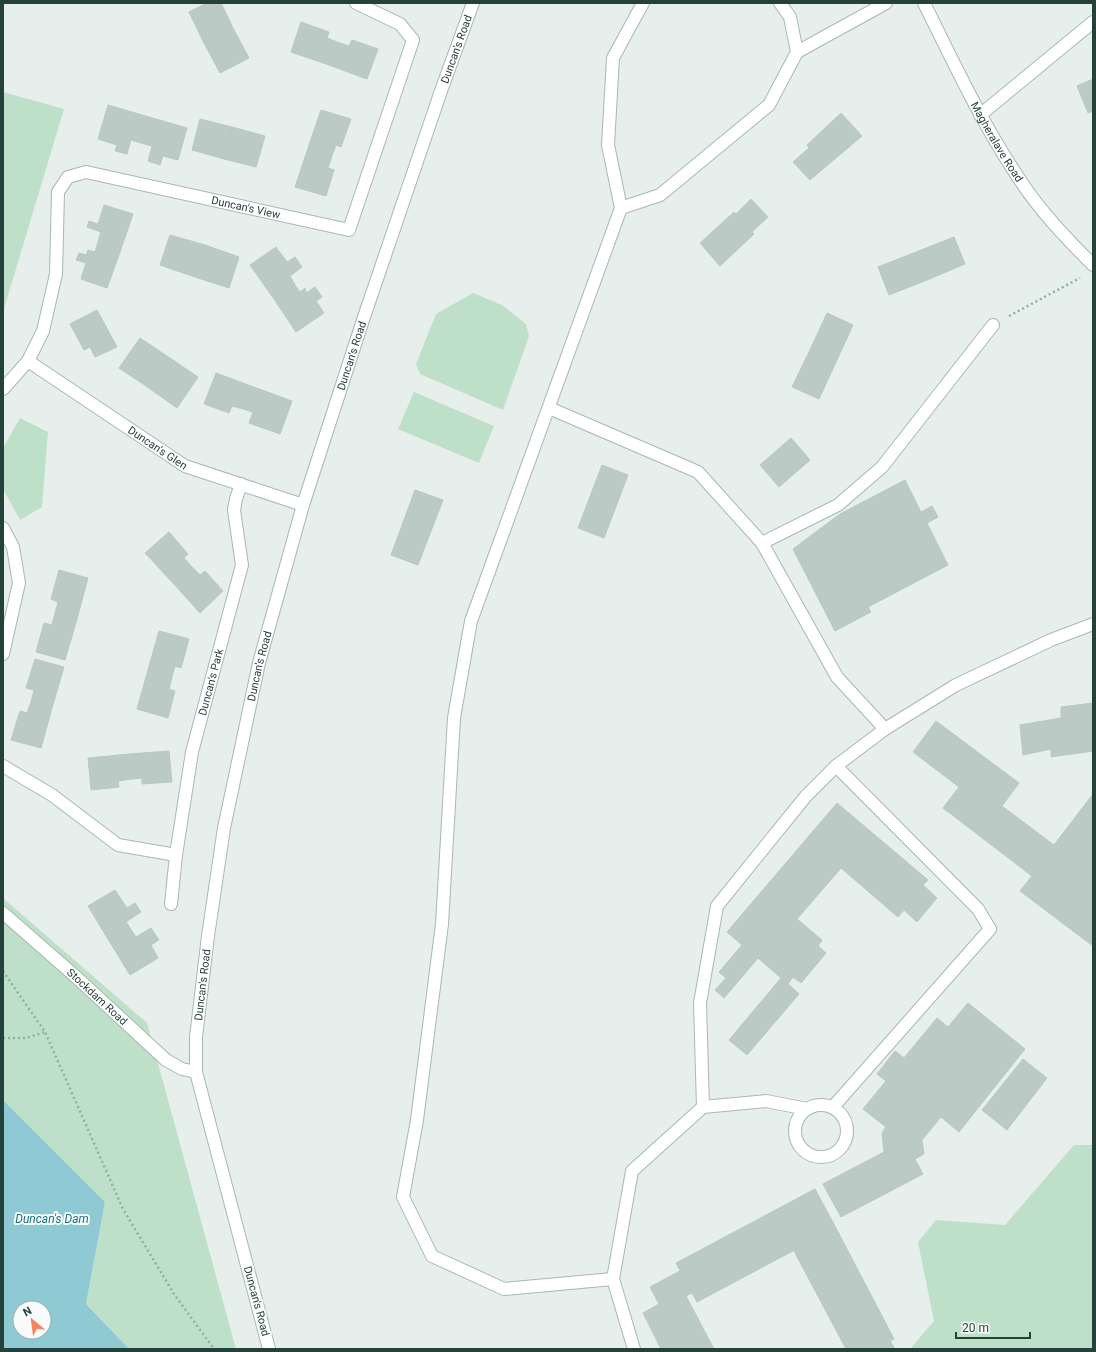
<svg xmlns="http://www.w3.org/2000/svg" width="1096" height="1352" font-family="Roboto,sans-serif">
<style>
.green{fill:#bfe0c8}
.water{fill:#8ec9d4;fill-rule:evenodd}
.building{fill:#bbcac4;stroke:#b8c9c2}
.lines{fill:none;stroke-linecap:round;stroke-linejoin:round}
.service-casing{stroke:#a8b8b2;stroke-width:14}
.pedestrian-casing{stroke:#a8b8b2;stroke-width:14}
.minor-casing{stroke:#a8b8b2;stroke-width:14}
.tertiary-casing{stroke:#a8b8b2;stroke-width:14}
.path{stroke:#86b3a5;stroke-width:2.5;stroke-dasharray:2 3;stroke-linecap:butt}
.service{stroke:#fff;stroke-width:12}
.pedestrian{stroke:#fff;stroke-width:12}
.minor{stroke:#fff;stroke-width:12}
.tertiary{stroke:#fff;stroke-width:12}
.labels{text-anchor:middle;stroke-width:4;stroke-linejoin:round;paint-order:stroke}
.street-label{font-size:11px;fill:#24423a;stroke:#f7fbf9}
.water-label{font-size:12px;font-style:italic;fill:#1c6f80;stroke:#f7fbf9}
</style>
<rect width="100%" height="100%" fill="#e6efeb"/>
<path class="green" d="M3,92l61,17 -61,203z
M473,293l29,12 24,19 3,12 -26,74 -83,-36 -4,-10 20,-50z
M414,392l80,34 -15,37 -81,-34z
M20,418l28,14 -6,75 -22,13 -17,-31 1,-43z
M3,898l144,125 89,326h-107l-43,-45 19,-102 -102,-102z
M1074,1145h19v204h-183l24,-28 -16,-79 18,-22 69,5z"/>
<path class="water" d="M3,1100l102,102 -19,102 43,45h-126zM20,1308h24v24h-24z"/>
<path class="building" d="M207,3h14l12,25 -29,15 -15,-31z
M301,22l28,10 -2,6 10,4 -8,23 -38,-13z
M233,28l16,30 -29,15 -16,-30z
M352,40l26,9 -11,30 -38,-14 8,-23 12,4z
M1093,79v32l-5,2 -11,-27z
M108,105l41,12 -8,26 -10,-3 -4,14 -12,-3 2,-6 -19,-6z
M321,110l30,9 -10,28 -5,-2 -4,11 -24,-8z
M841,113l21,23 -52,44 -17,-18 16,-14 -2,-3z
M149,117l38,11 -9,32 -15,-4 -3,9 -12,-4 4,-15 -11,-3z
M200,119l32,8 -8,32 -32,-9z
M232,127l33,9 -9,31 -32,-8z
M308,148l24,8 -4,12 6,2 -8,26 -31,-9z
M751,199l17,18 -16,15 2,2 -34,32 -20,-23 34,-31 2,2z
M104,205l29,9 -13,38 -23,-7 4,-13 -14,-5 2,-6 9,3z
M170,235l35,10 -10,32 -35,-12z
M954,237l11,27 -38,16 -11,-28z
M97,245l23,7 -13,36 -26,-9 5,-16 -10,-3 3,-7 7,2 2,-5 7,2z
M205,245l34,12 -10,31 -34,-11z
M276,247l11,15 8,-5 7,10 -12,9 5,9 -21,14 -24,-34z
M916,252l11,28 -38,15 -11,-28z
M295,285l5,7 5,-4 1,5 9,-6 7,10 -6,4 8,12 -28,19 -22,-33z
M97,310l20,37 -22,10 -5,-10 -6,3 -14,-26z
M827,313l26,12 -17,37 -26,-12z
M140,338l27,18 -21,30 -27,-18z
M810,350l26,12 -17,37 -27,-12z
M167,356l31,21 -21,31 -31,-22z
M216,373l35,13 -8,23 -11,-3 -3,7 -25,-9z
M251,386l41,15 -12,33 -31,-11 4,-11 -10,-3z
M791,438l19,22 -31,27 -19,-22z
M602,465l26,10 -24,63 -26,-10z
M905,480l16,32 11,-6 6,11 -11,6 21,42 -80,42 3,5 -36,19 -42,-82 47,-35z
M415,490l28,10 -25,65 -27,-10z
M169,532l19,22 -4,4 7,8 -18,17 -28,-30z
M191,566l9,9 5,-4 18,20 -23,22 -27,-30z
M59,570l29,8 -11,41 -22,-6 3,-11 -7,-3z
M55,613l22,6 -12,41 -29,-8 8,-29 8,2z
M159,631l30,8 -8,29 -6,-2 -3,11 -24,-7z
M35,659l29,8 -12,41 -21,-6 3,-12 -8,-2z
M148,670l24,7 -3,12 6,2 -7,27 -31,-9z
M31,702l21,6 -11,40 -30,-8 9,-29 7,2z
M1093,703v48l-42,6v-8l-28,6 -3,-30 41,-7v-11z
M936,721l83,62 -17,23 52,39 39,-51v152l-73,-55 12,-15 -89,-68 16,-21 -46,-35z
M169,751l3,31 -30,2v-6l-11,1 -2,-25z
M129,754l2,25 -13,2 1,6 -28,3 -3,-32z
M837,803l91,77 -5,5 14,13 -20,24 -13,-12 -6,7 -57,-49 -44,51 25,21 -4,6 8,7 -25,30 -8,-6 -5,7 11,10 -52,61 -18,-15 52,-62 -23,-20 -34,40 -9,-8 11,-12 -7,-6 23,-27 -15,-13z
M115,890l12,18 8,-5 6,9 -15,10 6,9 -21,13 -23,-38z
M151,928l8,12 -8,5 7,13 -28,17 -19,-31 21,-13 4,6z
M968,1003l57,46 -66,83 -18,-15 -19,23 2,14 -9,5 -10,-18 -21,11 -2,-19 4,-6 -23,-18 23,-28 -9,-7 18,-23 9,7 33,-40 11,9z
M1023,1059l24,19 -40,52 -25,-20z
M905,1141l18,33 -82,43 -18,-33z
M815,1189l21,39 -139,74 -21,-39z
M836,1228l58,111 -4,2 5,8h-49l-52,-98z
M680,1271l12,22 -6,3 28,53h-53l-18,-36 16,-9 -9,-17z"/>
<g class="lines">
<defs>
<g id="service">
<path id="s1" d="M924,3c30,60 58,121 96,177 20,31 47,59 73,85"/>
<circle cx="821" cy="1131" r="26"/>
<path d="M703,1107l63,-6 41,8"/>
<path d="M833,1107l157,-178 -12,-20 -142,-143"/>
</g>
<path id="pedestrian" d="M234,510l2,-11 5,-15"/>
<g id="minor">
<path d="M797,52l89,-49"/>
<path d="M980,115l113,-93"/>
<path d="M621,208l39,-13 109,-90 28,-53 -7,-35 -10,-14"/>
<path id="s2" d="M28,361l157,105 118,39"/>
<path id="s3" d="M3,389l25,-28 15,-30 13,-57 2,-82 10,-15 18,-5 263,58 64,-190 -13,-16 -44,-21"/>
<path d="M549,408l149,64 64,71 75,134 48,52"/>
<path d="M3,528l10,19 6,36 -16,71"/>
<path d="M762,543l76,-38 44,-38 111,-142"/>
<path d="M3,766l49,29 66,50 58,10"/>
<path id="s4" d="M171,904l5,-49 16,-103 50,-187 -8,-55"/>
<path d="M613,1279l-109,10 -72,-33 -29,-59 14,-77 25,-196 12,-206 17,-97 150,-413 -13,-63 5,-87 30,-55"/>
<path d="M634,1349l-21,-70 19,-108 71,-64 -3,-104 17,-97 89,-110 30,-30 49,-37 71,-44 95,-45 42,-16"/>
</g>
<g id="tertiary">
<path id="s5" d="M3,913l72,63 91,84 16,9 14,3"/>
<path id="s6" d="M269,1349l-73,-277v-35l12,-101 16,-108 35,-165 44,-158 60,-185 79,-232 31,-85"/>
</g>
</defs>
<use href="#service" class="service-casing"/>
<use href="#pedestrian" class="pedestrian-casing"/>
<use href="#minor" class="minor-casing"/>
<use href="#tertiary" class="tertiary-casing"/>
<path class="path" d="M1009,316l71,-38
M3,971l42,61 78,177 51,85 40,55
M3,1038h23l19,-6"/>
<use href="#service" class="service"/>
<use href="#pedestrian" class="pedestrian"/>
<use href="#minor" class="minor"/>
<use href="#tertiary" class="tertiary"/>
</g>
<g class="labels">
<g class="street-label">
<text dy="4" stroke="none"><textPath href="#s6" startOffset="1346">Duncan's Road</textPath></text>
<text dy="4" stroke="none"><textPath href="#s1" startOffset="157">Magheralave Road</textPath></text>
<text dy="4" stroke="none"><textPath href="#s3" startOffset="412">Duncan's View</textPath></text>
<text dy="4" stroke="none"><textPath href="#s6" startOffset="1022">Duncan's Road</textPath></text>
<text dy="4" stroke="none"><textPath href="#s2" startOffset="156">Duncan's Glen</textPath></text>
<text dy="4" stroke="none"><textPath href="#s6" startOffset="698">Duncan's Road</textPath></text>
<text dy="4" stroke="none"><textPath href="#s4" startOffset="226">Duncan's Park</textPath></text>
<text dy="4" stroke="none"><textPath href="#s6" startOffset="374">Duncan's Road</textPath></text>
<text dy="4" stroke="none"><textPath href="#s5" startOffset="126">Stockdam Road</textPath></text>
<text transform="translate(257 1301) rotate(75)" y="4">Duncan's Road</text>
</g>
<g class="water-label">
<text x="52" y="1223">Duncan's Dam</text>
</g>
</g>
<rect width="1096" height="1352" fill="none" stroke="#24423a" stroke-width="8"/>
<g transform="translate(32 1320) rotate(331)"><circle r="19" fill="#f7fbf9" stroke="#a3b1ad"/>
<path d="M0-3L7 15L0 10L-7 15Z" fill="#f4845f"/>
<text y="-6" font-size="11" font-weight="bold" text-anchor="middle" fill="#24423a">N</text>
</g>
<path d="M956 1332v6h74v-6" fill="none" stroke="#24423a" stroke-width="2"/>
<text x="962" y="1332" font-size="12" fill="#24423a" stroke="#f7fbf9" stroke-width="3" paint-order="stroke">20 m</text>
</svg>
